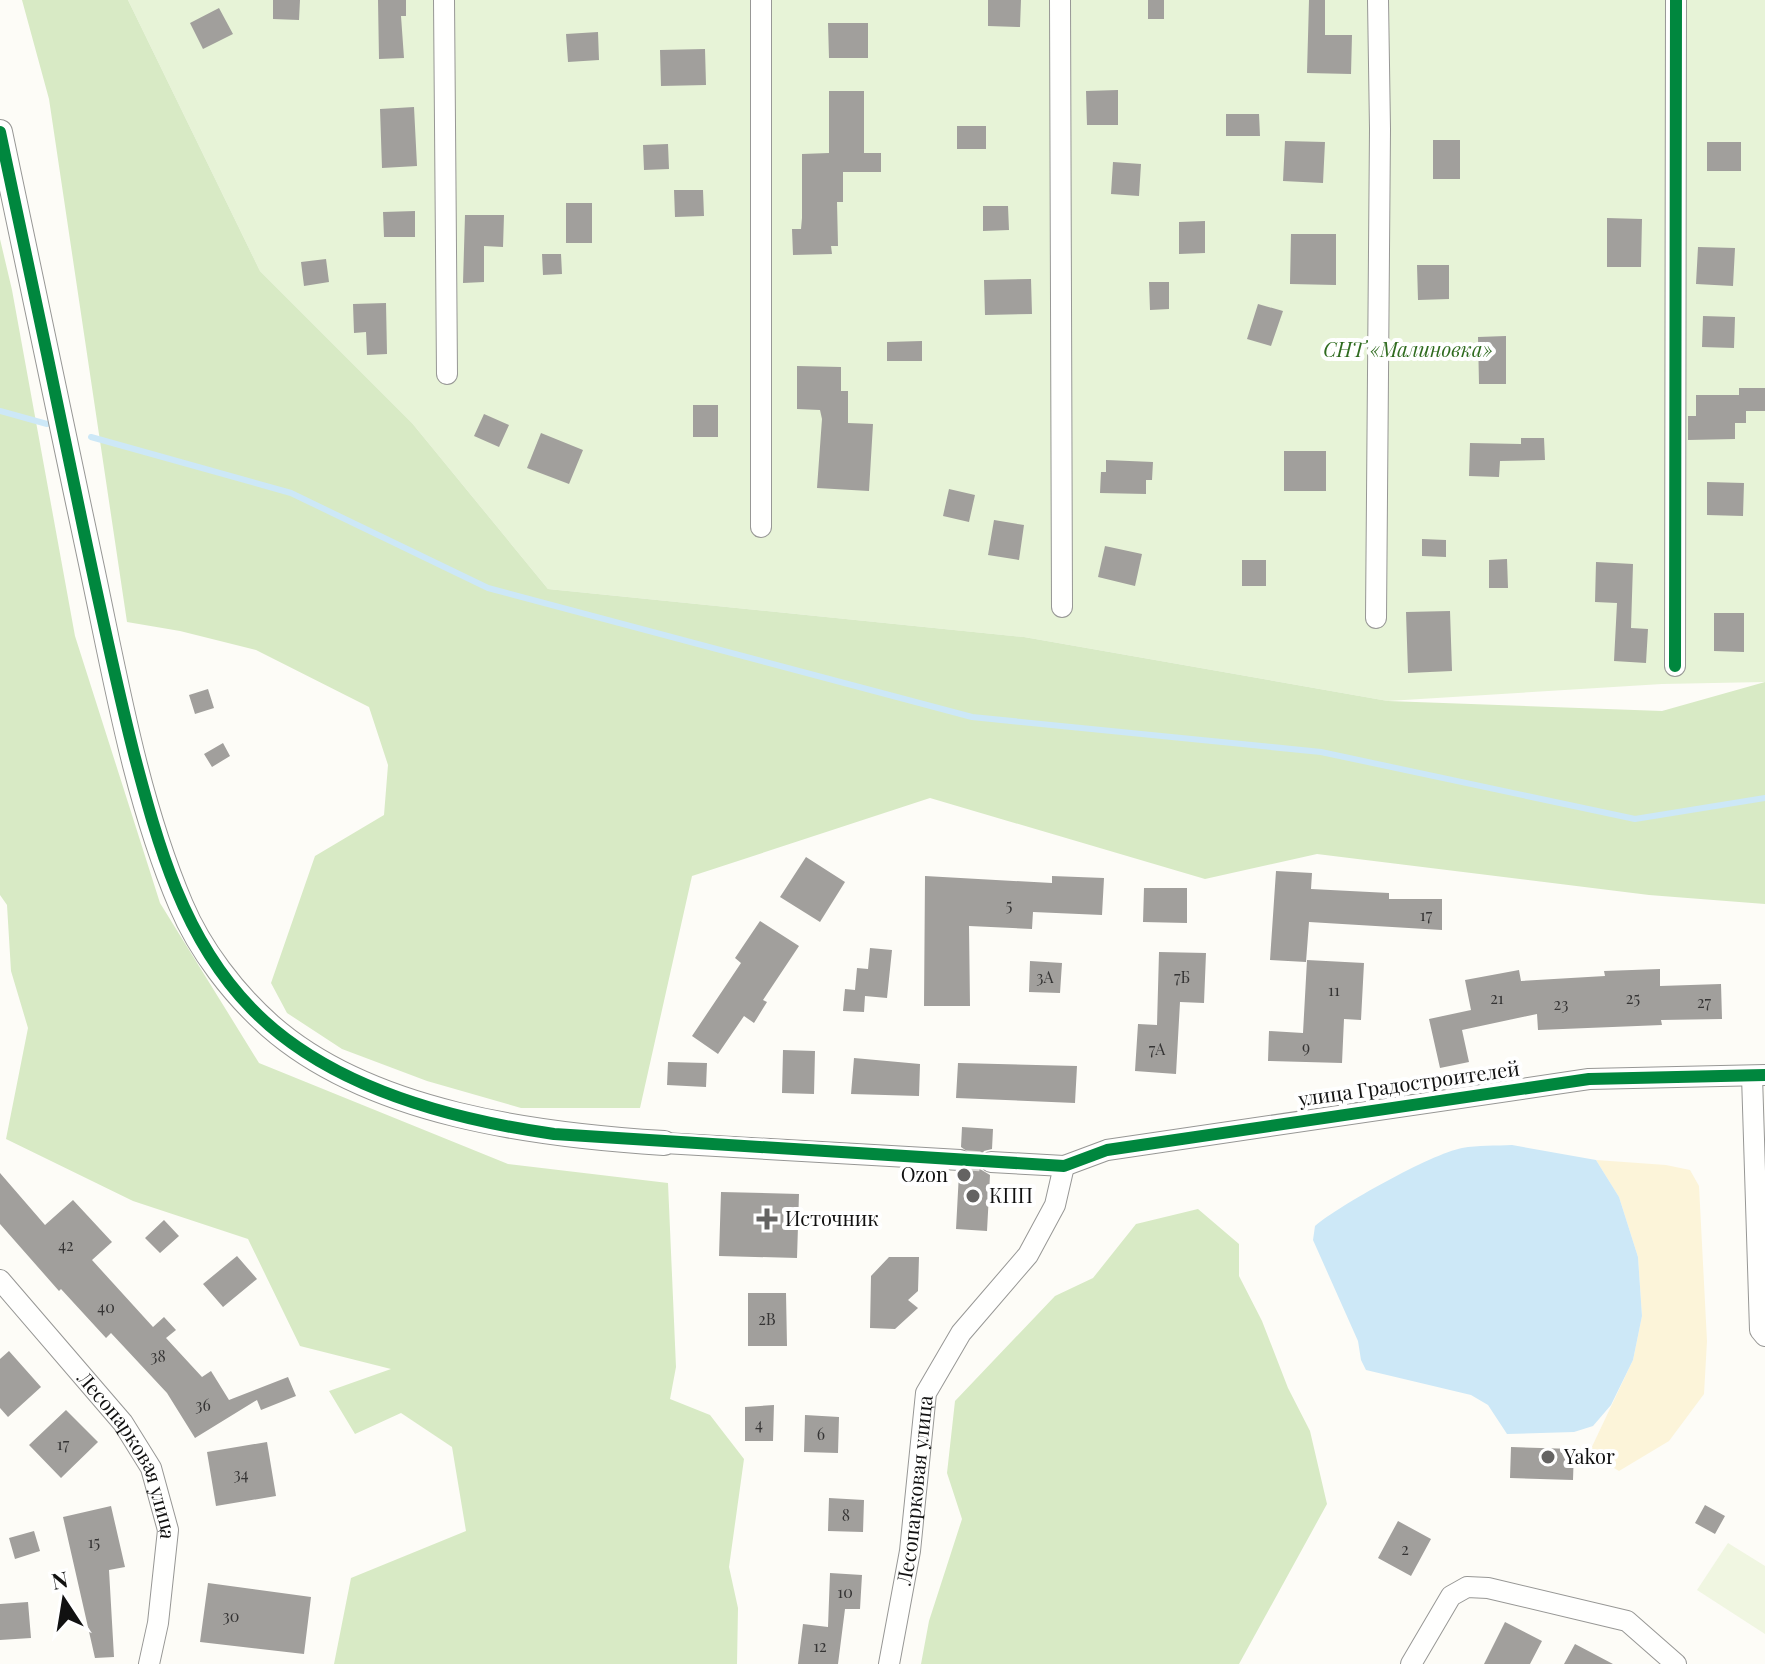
<svg xmlns="http://www.w3.org/2000/svg" width="1765" height="1664" font-family="'Playfair Display',serif">
<style>
.green{fill:#e7f3d7}
.forest{fill:#d8eac5}
.sand{fill:#fcf4d9}
.pitch{fill:#f0f6e1}
.water{fill:#cde8f7}
.lines{fill:none;stroke-linecap:round;stroke-linejoin:round}
.stream{stroke:#cde8f7;stroke-width:6}
.building{fill:#a19f9c}
.minor-tunnel{stroke:#dad9d4;stroke-width:20;stroke-dasharray:20 10;stroke-linecap:butt}
.minor-casing{stroke:#979795;stroke-width:22}
.tertiary-casing{stroke:#979795;stroke-width:26}
.minor{stroke:#fffffe;stroke-width:20}
.tertiary{stroke:#fffffe;stroke-width:24}
.cycleway-casing{stroke:#fff;stroke-width:17}
.cycleway{stroke:#00873e;stroke-width:12}
.poi-dot{fill:#646362;stroke:#fff;stroke-width:3}
.labels{text-anchor:middle;stroke-width:8;stroke-linejoin:round;paint-order:stroke}
.number-label{font-size:16px;fill:#353434}
.park-label{font-size:20px;font-style:italic;fill:#2f6b1f;stroke:#fff}
.street-label{font-size:20px;fill:#111;stroke:#fff}
.poi-label{font-size:20px;fill:#111;stroke:#fff;text-anchor:start}
</style>
<rect width="100%" height="100%" fill="#fdfcf7"/>
<path class="green" d="M128,0h1637v682l-103,2 -274,17 -364,-64 -476,-48 -136,-166 -152,-152z"/>
<path class="forest" d="M22,0h106l132,271 152,152 136,166 476,48 364,64 274,10 103,-29v222l-116,-9 -332,-41 -112,25 -275,-81 -238,78 -52,232h-119l-94,-27 -85,-32 -55,-36 -16,-30 44,-127 69,-41 4,-50 -19,-58 -113,-57 -76,-19 -53,-9 -78,-523z
M0,239l12,51 63,346 85,267 99,160 249,101 160,19 8,184 -6,32 40,16 34,44 -15,108 9,41 -1,56h-403l17,-86 115,-47 -14,-84 -51,-34 -46,21 -26,-43 62,-22 -91,-23 -52,-107 -115,-38 -127,-62 22,-111 -17,-57 -4,-66 -7,-10z
M1198,1209l41,35v32l23,45 26,67 22,43 17,73 -88,160h-318l8,-43 33,-102 -15,-46 8,-72 100,-105 38,-18 43,-54z"/>
<path class="sand" d="M1596,1160l70,5 24,5 9,16 8,155 -3,53 -35,47 -50,30 -30,-18 44,-93 9,-44 -4,-59 -19,-60z"/>
<path class="pitch" d="M1728,1543l37,23v68l-68,-44z"/>
<path class="water" d="M1512,1145l84,15 23,37 19,60 4,59 -9,44 -22,45 -18,21 -19,6 -67,2 -19,-29 -17,-10 -105,-25 -5,-10 -3,-19 -45,-101 2,-14c25,-21 116,-72 147,-78 16,-3 34,-2 50,-3z"/>
<g class="lines">
<path class="stream" d="M0,411l47,13
M91,437l200,56 197,95 484,129 349,35 314,67 130,-21"/>
</g>
<path class="building" d="M273,0h27l-1,20 -26,-1z
M378,0h28v16h-5l3,42 -25,1z
M988,0h33l-1,27 -32,-1z
M1148,0h16v19h-16z
M1309,0h16v35h27l-1,39 -44,-1z
M219,8l14,26 -30,15 -13,-26z
M828,23h40v35h-39z
M598,32l1,28 -31,2 -2,-28z
M705,49l1,36 -45,1 -1,-36z
M1118,90v35h-31l-1,-34z
M829,91h35v62h17v19h-38v30h-6l1,44h-7l1,8 -39,1 -1,-26h9l1,-11v-64l27,-1z
M414,107l3,59 -35,2 -2,-59z
M1226,114h33l1,22h-34z
M957,126h29v23h-29z
M1433,140h27v39h-27z
M1285,141l40,1 -2,41 -40,-2z
M1707,142h34v29h-34z
M668,144l1,25 -25,1 -1,-25z
M1113,162l28,2 -2,32 -28,-2z
M674,190h29l1,26 -29,1z
M566,203h26v40h-26z
M983,206h25l1,24 -26,1z
M415,211v26h-31l-1,-25z
M465,215h39l-1,32 -19,-1v36l-21,1z
M1607,218l35,1 -1,48h-34z
M1205,221v32l-26,1v-32z
M1291,234h45v51l-46,-1z
M1698,247l37,1 -2,38 -37,-2z
M542,254h19l1,20 -19,1z
M326,259l3,23 -25,4 -3,-24z
M1417,265h32v34l-31,1z
M1031,279l1,35 -47,1 -1,-35z
M1149,282h20v27l-19,1z
M386,303l1,51 -20,1 -1,-23 -12,1 -1,-29z
M1258,304l25,7 -12,35 -24,-7z
M1703,316l32,1 -1,31 -32,-1z
M1506,336v48h-27l-1,-47z
M922,341v20h-35v-19z
M797,366l44,1v24h7v32l25,1 -4,67 -52,-3 5,-69 -2,-9 -23,-1z
M1739,388h26v23h-19v12h-11v16l-47,1v-24h8v-21h43z
M693,405h25v32h-25z
M484,414l25,11 -10,22 -25,-11z
M541,433l42,17 -14,34 -42,-16z
M1521,438h23l1,22 -45,1 -1,16 -30,-1 1,-33 51,1z
M1284,451h42v40h-42z
M1106,460l47,2 -1,18h-6v14l-46,-1 1,-21h5z
M1707,482l37,1 -1,33 -36,-1z
M949,489l26,6 -6,27 -26,-6z
M994,520l30,5 -5,35 -31,-5z
M1422,539l24,1v17l-24,-1z
M1105,546l37,8 -7,32 -37,-9z
M1507,559l1,29h-19v-28z
M1242,560h24v26h-24z
M1596,562l37,2 -2,64 17,1 -2,34 -32,-2 3,-58 -22,-1z
M1450,611l2,60 -44,2 -2,-61z
M1714,613h30v39l-30,-1z
M208,689l6,19 -19,6 -6,-19z
M223,743l7,13 -18,11 -8,-13z
M806,857l39,25 -25,40 -40,-25z
M1276,871l36,2 -1,16 78,4v6h53v31l-133,-8 -3,40 -36,-2z
M925,876l127,7v-7l52,2 -2,37 -69,-3 -1,17 -63,-3 1,80h-46z
M1144,888h43v35l-44,-1z
M760,921l39,25 -36,54 4,2 -13,21 -10,-7 -26,38 -26,-18 49,-73 -6,-5z
M870,948l22,2 -5,48 -22,-2 -1,16 -21,-1 2,-22 10,1 2,-22 11,1z
M1159,952l47,1 -2,50 -24,-1 -4,72 -41,-3 3,-47 19,1z
M1307,960l57,3 -3,57 -17,-1 -2,44 -74,-2 1,-30 34,2z
M1030,961l32,2 -2,30 -31,-1z
M1660,969v17l61,-2 1,35 -61,1 1,5 -124,5 -1,-16 -75,16 7,32 -29,6 -11,-49 42,-9 -6,-30 54,-10 2,11 84,-5 -1,-5z
M783,1050l32,1 -1,43 -32,-1z
M854,1058l66,6 -1,32 -68,-2z
M668,1062l39,1 -1,24 -39,-2z
M958,1063l119,3 -2,37 -119,-5z
M962,1127l31,2 -1,20 -8,2 -6,10 2,8 10,6 -3,56 -31,-2 3,-56 7,-2 7,-9 -2,-8 -10,-7z
M0,1173l45,52 28,-25 39,42 -20,18 61,67 11,-10 12,13 -10,8 36,39 9,-6 18,29 59,-23 8,19 -35,14 -4,-10 -62,38 -28,-45 -56,-60 -5,5 -45,-49 -2,2 -59,-67z
M721,1192l78,2 -2,64 -78,-2z
M164,1220l15,16 -19,17 -15,-15z
M237,1256l20,23 -34,28 -20,-23z
M889,1257h30l-1,34 -10,9 10,8 -23,21 -25,-1 1,-52z
M748,1293h38l1,53h-39z
M9,1351l32,36 -33,30 -8,-9v-49z
M774,1405l-1,36h-28v-34z
M66,1410l32,32 -37,36 -32,-33z
M805,1415l34,2 -1,36 -34,-1z
M267,1442l9,54 -60,10 -9,-54z
M1511,1447l63,2 -1,31 -63,-2z
M829,1498l35,2 -1,32 -35,-1z
M1705,1505l20,11 -10,18 -20,-11z
M111,1506l14,61 -16,3 5,87 -19,1 -32,-141z
M1398,1521l33,18 -20,37 -33,-18z
M34,1531l6,20 -25,8 -6,-21z
M830,1573l32,2 -2,34h-15l-7,55h-40l5,-40 25,3z
M208,1583l103,14 -7,57 -104,-12z
M28,1602l3,36 -31,2v-36z
M1505,1622l37,19 -12,23h-46z
M1575,1644l38,20h-49z"/>
<g class="lines">
<path class="minor-tunnel" d="M960,1160l31,2"/>
<defs>
<g id="minor">
<path d="M444,0l3,374"/>
<path d="M1060,0l2,607"/>
<path d="M761,527v-527"/>
<path d="M1376,618l4,-489 -2,-129"/>
<path d="M1675,666l1,-666"/>
<path d="M1752,1076l8,254 5,6"/>
<path d="M664,1143l296,17"/>
<path d="M991,1162l73,4 43,-16 482,-71 176,-4"/>
<path id="s1" d="M0,1280l123,143 28,45 17,62 -10,93 -9,41"/>
<path id="s2" d="M889,1664l21,-113 16,-158 35,-60 67,-78 27,-50 9,-39"/>
<path d="M1411,1664l40,-68 16,-9 21,1 139,33 49,43"/>
</g>
<path id="tertiary" d="M0,132c31,146 61,291 92,436 24,113 44,231 89,337 19,45 53,89 89,121 100,88 266,109 394,117"/>
</defs>
<use href="#minor" class="minor-casing"/>
<use href="#tertiary" class="tertiary-casing"/>
<use href="#minor" class="minor"/>
<use href="#tertiary" class="tertiary"/>
<defs>
<path id="cycleway" d="M0,132c28,132 56,263 83,395 16,76 32,152 51,227 24,91 49,184 117,254 76,79 197,111 303,126l510,32 43,-16 482,-71 176,-4
M1675,666l1,-666"/>
</defs>
<use href="#cycleway" class="cycleway-casing"/>
<use href="#cycleway" class="cycleway"/>
</g>
<g class="poi-dot">
<circle cx="964" cy="1175" r="8"/>
<circle cx="973" cy="1196" r="8"/>
<path d="M763 1207h8v8h8v8h-8v8h-8v-8h-8v-8h8z"/>
<circle cx="1548" cy="1457" r="8"/>
</g>
<g class="labels">
<g class="number-label">
<text x="1009" y="911">5</text>
<text x="1426" y="921">17</text>
<text x="1045" y="983">3А</text>
<text x="1182" y="983">7Б</text>
<text x="1334" y="996">11</text>
<text x="1497" y="1004">21</text>
<text x="1633" y="1004">25</text>
<text x="1704" y="1008">27</text>
<text x="1561" y="1010">23</text>
<text x="1306" y="1053">9</text>
<text x="1157" y="1055">7А</text>
<text x="66" y="1251">42</text>
<text x="106" y="1313">40</text>
<text x="767" y="1325">2В</text>
<text x="158" y="1362">38</text>
<text x="203" y="1411">36</text>
<text x="759" y="1430">4</text>
<text x="821" y="1440">6</text>
<text x="63" y="1450">17</text>
<text x="241" y="1480">34</text>
<text x="846" y="1521">8</text>
<text x="94" y="1548">15</text>
<text x="1405" y="1555">2</text>
<text x="845" y="1598">10</text>
<text x="231" y="1622">30</text>
<text x="820" y="1652">12</text>
</g>
<g class="park-label">
<text x="1408" y="357">СНТ «Малиновка»</text>
</g>
<g class="street-label">
<text transform="translate(1409 1084) rotate(-8)" y="7">улица Градостроителей</text>
<text dy="7" stroke="none"><textPath href="#s1" startOffset="220">Лесопарковая улица</textPath></text>
<text dy="7" stroke="none"><textPath href="#s2" startOffset="176">Лесопарковая улица</textPath></text>
</g>
<g class="poi-label">
<text x="948" y="1182" text-anchor="end">Ozon</text>
<text x="989" y="1203">КПП</text>
<text x="785" y="1226">Источник</text>
<text x="1564" y="1464">Yakor</text>
</g>
</g>
<g transform="translate(64 1600) rotate(348)" stroke="#ffffff" stroke-width="6" paint-order="stroke">
<path d="M0-6L14 30L0 20L-14 30Z" fill="#111111"/>
<text y="-12" font-size="22" font-weight="bold" text-anchor="middle" fill="#111111">N</text>
</g>
</svg>
